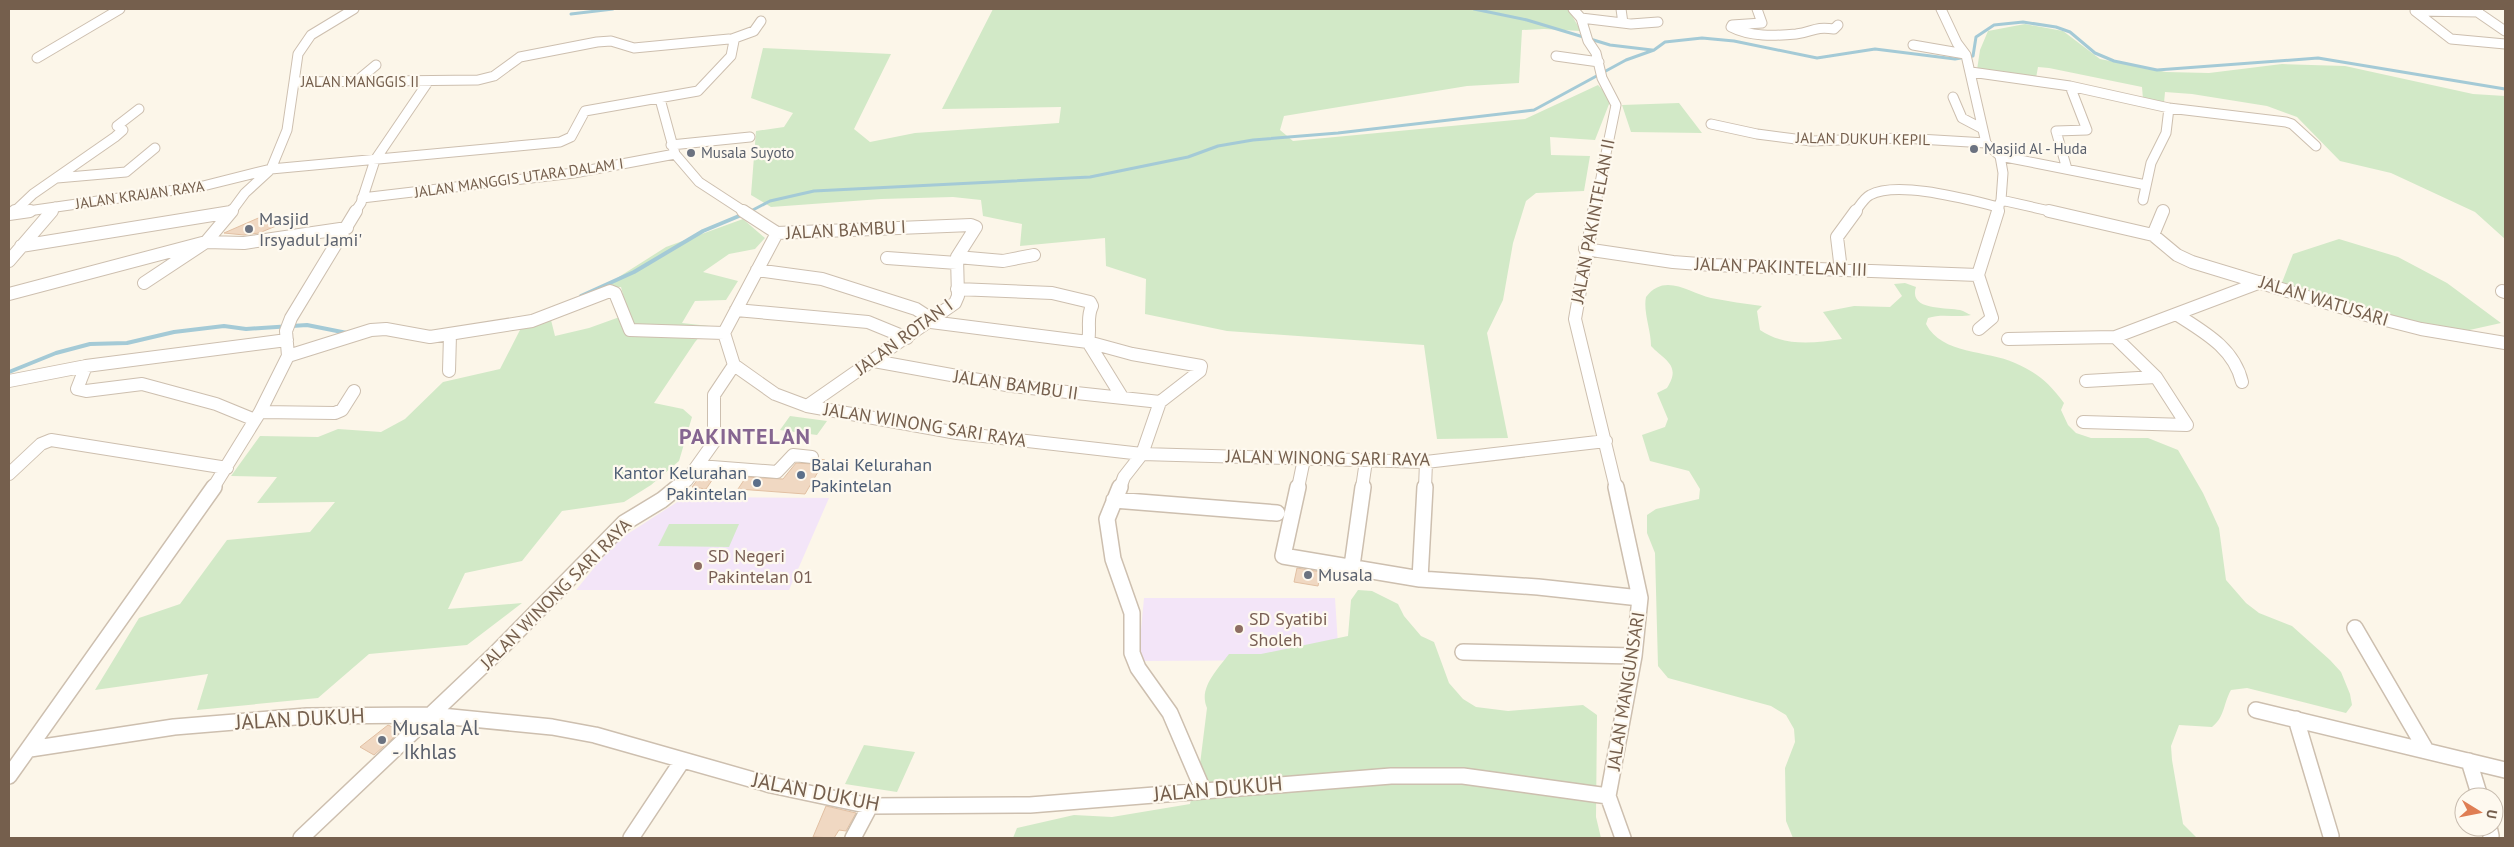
<svg xmlns="http://www.w3.org/2000/svg" width="2514" height="847" font-family="'PT Sans',sans-serif">
<style>
.education{fill:#f3e5f8}
.green{fill:#d2e9c7}
.lines{fill:none;stroke-linecap:round;stroke-linejoin:round}
.stream-far1{stroke:#a4cad6;stroke-width:3}
.stream{stroke:#a4cad6;stroke-width:4}
.building{fill:#f0d8c2;stroke:#e2c0a3}
.street-far2-casing{stroke:#cdbfaf;stroke-width:11}
.street-far1-casing{stroke:#cdbfaf;stroke-width:14}
.street-casing{stroke:#cdbfaf;stroke-width:18}
.street-far2{stroke:#fff;stroke-width:9}
.street-far1{stroke:#fff;stroke-width:12}
.street{stroke:#fff;stroke-width:15}
.worship-dot{fill:#6b7280;stroke:#fef9ef;stroke-width:2}
.service-dot{fill:#5c6f8a;stroke:#fef9ef;stroke-width:2}
.education-dot{fill:#8d6e63;stroke:#fef9ef;stroke-width:2}
.labels{text-anchor:middle;stroke-width:4.5;stroke-linejoin:round;paint-order:stroke}
.far-street-label{font-size:15px;fill:#755f4d;stroke:#fef9ef}
.far-worship-label{font-size:15px;fill:#5b616d;stroke:#fef9ef;text-anchor:start}
.worship-label{font-size:18px;fill:#5b616d;stroke:#fef9ef;text-anchor:start}
.street-label{font-size:18px;fill:#755f4d;stroke:#fef9ef}
.service-label{font-size:18px;fill:#4e5e75;stroke:#fef9ef;text-anchor:start}
.education-label{font-size:18px;fill:#785e54;stroke:#fef9ef;text-anchor:start}
.near-street-label{font-size:21px;fill:#755f4d;stroke:#fef9ef}
.near-worship-label{font-size:21px;fill:#5b616d;stroke:#fef9ef;text-anchor:start}
.district-label{font-size:22px;font-weight:bold;letter-spacing:1px;fill:#866691;stroke:#fef9ef}
</style>
<rect width="100%" height="100%" fill="#fcf6e9"/>
<path class="education" d="M685,497l144,1 -40,92h-213l39,-48z
M1144,598h191l4,62 -201,1z"/>
<path class="green" d="M993,9h575l13,22 -37,-2 -22,1 -3,53 -52,3 -183,30 -4,14 13,11 232,-22 73,-34 13,14 -16,41 -45,-3 1,18 39,1 -6,35 -48,2 -10,8 -13,42 -10,57 -16,33 21,105 -71,1 -13,-94 -197,-14 -82,-17 1,-35 -40,-13 -1,-28 -85,8 2,-22 -39,-8 -2,-16 -28,-3 -72,2 -110,8 -20,-12 5,-64 28,-4 9,-14 -42,-15 12,-50 128,6 -37,75 16,13 45,-9 144,-10 2,-16 -119,2z
M2025,24l38,7 37,28 66,13 43,1 73,-9 63,2 128,28 32,2v143l-30,-27 -84,-39 -51,-12 -43,-44 -30,-11 -75,-12 -27,-2 -1,11 -21,-4 -1,-12 -93,-19 -11,-1 -2,11 -59,-8 3,-20 8,-19z
M1679,103l23,30 -71,-1 -9,-27z
M743,219l22,19 -10,11 -26,5 -26,18 35,9 -12,19 -31,1 -13,22 27,3 -14,16 -41,61 29,6 9,8 -13,44 -28,24 -27,17 -62,9 -40,50 -57,12 -17,36 74,-6 -55,42 -98,9 -51,44 -121,12 11,-36 -113,16 44,-72 41,-14 47,-64 83,-8 25,-30 -78,1 20,-26 -46,-1 29,-40 58,1 20,-8 43,3 24,-13 38,-37 57,-13 21,-41 30,-8 4,16 34,-8 39,-14 -7,-27h-18l63,-40z
M2339,239l59,18 49,26 54,40 -36,8 -94,-18 -90,-28 12,-31z
M1905,283l11,4c-8,24 31,20 44,23 4,1 8,4 11,5 -14,3 -29,-2 -43,3l-2,6c16,31 61,26 89,39 24,11 33,19 49,40l-3,7 7,15 8,8 15,5h57l30,12 25,43 16,35 7,52 20,23 13,10 33,13 38,34 11,12 9,22 2,11 -6,8 -99,-25 -16,2c-8,14 -6,27 -19,37l-33,-2 -8,21 1,14 11,64 14,14h-404l-7,-17 -1,-53 10,-26 -1,-13 -8,-14 -15,-9 -103,-28 -10,-12 -3,-113 -8,-20v-18l9,-6 43,-10 1,-10 -11,-18 -39,-10 -8,-26 23,-8 3,-8 -11,-26 10,-5c15,-23 -3,-28 -16,-42 0,-16 -8,-34 -5,-49 19,-25 43,-4 65,1 17,3 34,6 51,8l-5,5 3,19c25,17 54,13 82,9l-19,-27 31,-6 36,1 12,-11 -8,-12z
M790,416l37,5 -10,14 -37,-5z
M669,524h70l-10,23 -71,-1z
M1358,590l14,1 26,13 6,12 17,20 13,6 15,41 14,16 13,8 32,4 75,-6 14,10 -1,102 5,21h-588l4,-10 57,-13 38,2 78,-13 10,-40 7,-56c-9,-20 11,-39 22,-54h32l87,-18 3,-36z
M864,745l51,7 -18,40 -52,-8z"/>
<g class="lines">
<path class="stream-far1" d="M1474,9l53,11 83,25 42,5
M571,14l42,-5
M749,212l21,-11 44,-10 276,-14 98,-20 30,-11 35,-6 85,-7 196,-23 92,-50 28,-10 11,-8 37,-4 32,3 83,17 58,-9 80,10 18,-3 3,-19 18,-12 29,-3 33,5 14,5 25,21 19,8 43,9 161,-12 187,31"/>
<path class="stream" d="M581,296l53,-24 69,-41 48,-20
M9,372l47,-19 34,-9 37,-1 47,-11 50,-6 22,3 61,-4 40,8"/>
</g>
<path class="building" d="M263,216l13,10 -17,7 -15,2 -20,-2z
M819,459l6,1 -20,34 -67,-5 8,-12 37,2 13,-16 19,1z
M701,475l14,1 -9,13 -14,-2z
M1297,568l24,4 -3,14 -24,-4z
M388,725l13,6 -27,24 -14,-8z
M826,806l30,7 -10,18 -7,-1 -5,8 -21,-1z"/>
<g class="lines">
<defs>
<path id="street-far2" d="M1573,9l8,9 7,23 8,12 6,25 14,27 -22,107
M1621,9l2,14
M1757,9l5,14 -30,2 -1,2c19,10 44,9 65,7 17,-2 18,-8 38,-5l4,-4
M1941,9l16,34 9,12 20,88 14,13 3,17 -2,27 -4,12
M2473,9l32,22
M2479,12l-64,-1 36,28 54,5
M1581,18l50,6 27,-2
M729,39l5,2 -3,15 -33,35 -113,20 -14,26 -11,5 -289,27 16,-39 7,-48 184,-2 16,-4 26,-19 77,-15 14,-1 23,7z
M732,39l22,-8 7,-10
M1913,45l52,9
M1556,56l43,6
M37,58l83,-49
M1971,72l99,14 99,22 117,14 6,2 24,22
M358,80l18,-15
M294,82l4,-28 13,-19 43,-26
M1953,97l9,21 19,10
M660,99l15,55 24,28 46,30
M1711,124l46,10 54,7 91,-3 84,5
M671,145l79,-8
M2000,156l146,29
M2067,169l-11,-38 31,-1 -17,-44
M57,178l69,-6 29,-24
M362,198l212,-25 101,-19
M2001,200l53,12
M2143,200l8,-37 15,-30 3,-25
M14,212l19,-18 82,-57 8,-7 -6,-4 22,-17
M21,212l182,-26 68,-17
M51,212l4,-5
M231,212l14,-19 24,-22
M355,212l6,-9 14,-43 53,-78
M1855,212c4,-5 9,-14 15,-17 28,-15 99,5 129,12"/>
<path id="street-far1" d="M743,211l34,22
M1594,211l-19,108 41,169
M2049,211l104,24 10,-24
M13,213l2,-2
M9,214l21,-3
M777,233l194,-8 5,2 -19,30 1,39 -3,7 -148,103
M2153,235l24,20 15,7 178,54 51,13 84,14
M21,246l210,-34
M1585,249l88,13 39,3 266,10
M957,257l46,4 31,-6
M887,258l70,5
M9,261l43,-50
M757,270l65,9 94,30 17,11
M1841,270l-4,-33 19,-26
M144,283l62,-41 26,-31
M957,289l95,4 38,9 2,4c-6,12 -1,23 -4,36l34,55
M2502,291l3,1
M9,294l197,-52 38,1 103,-15
M736,310l132,12 39,16
M2176,314c28,18 58,34 66,68
M931,322l157,20 44,12 69,12 -1,5 -40,31 -18,52 -18,23 -4,11
M1979,329l13,-11 -14,-43 20,-64
M2008,339l107,-2 146,-55
M288,356l83,-26 15,-1 44,8 102,-16 78,-30 5,2 15,37 94,3
M874,361l138,25 148,16
M734,365l41,29 32,12 150,27 185,21 284,8 180,-21
M734,365l-10,-32 53,-100
M449,371l1,-36
M9,381l77,-15
M2086,381l70,-4
M260,412l75,1 7,-3 12,-19
M255,420l-39,-16 -74,-20 -56,7 -9,-2 9,-23 201,-26
M2083,422l104,3 -31,-48 -41,-40
M699,466l78,6 16,-17 19,2
M9,474l32,-30 10,-4 176,28
M213,488l47,-76 28,-56 -2,-25 5,-13 65,-107
M677,488l10,-8 27,-38v-47l20,-30
M1298,488l6,-29
M1362,488l4,-27
M1425,488l1,-26"/>
<path id="street" d="M1120,487l-13,32 6,40 19,54v40l6,15 32,45 33,77
M1298,487l-15,69 137,23 118,8 102,11
M1616,487l24,111 -6,58 -26,140 15,42
M1114,500l163,13
M1352,566l11,-79
M1420,579l5,-92
M2355,628l71,122
M1463,652l171,4
M2256,710l249,60
M2296,719l35,117
M30,749l144,-22 133,-11 124,-1 121,12 43,8 176,50 99,21 160,-1 361,-29h72l145,20
M2469,761l11,36
M9,776l205,-289
M2489,827l2,9
M301,838l194,-184 129,-131 38,-23 16,-13
M631,838l51,-77
M853,838l17,-32"/>
</defs>
<use href="#street-far2" class="street-far2-casing"/>
<use href="#street-far1" class="street-far1-casing"/>
<use href="#street" class="street-casing"/>
<use href="#street-far2" class="street-far2"/>
<use href="#street-far1" class="street-far1"/>
<use href="#street" class="street"/>
</g>
<g class="worship-dot">
<circle cx="1974" cy="149" r="5"/>
<circle cx="691" cy="153" r="5"/>
<circle cx="249" cy="229" r="5"/>
<circle cx="1308" cy="575" r="5"/>
<circle cx="382" cy="740" r="5"/>
</g>
<g class="service-dot">
<circle cx="801" cy="475" r="5"/>
<circle cx="757" cy="483" r="5"/>
</g>
<g class="education-dot">
<circle cx="698" cy="566" r="5"/>
<circle cx="1239" cy="629" r="5"/>
</g>
<g class="labels">
<g class="far-street-label">
<text x="360" y="87">JALAN MANGGIS II</text>
<text transform="translate(1863 139) rotate(1)" y="5">JALAN DUKUH KEPIL</text>
<text transform="translate(519 178) rotate(-8)" y="5">JALAN MANGGIS UTARA DALAM I</text>
<text transform="translate(140 195) rotate(-8)" y="5">JALAN KRAJAN RAYA</text>
</g>
<g class="far-worship-label">
<text x="1984" y="154">Masjid Al - Huda</text>
<text x="701" y="158">Musala Suyoto</text>
</g>
<g class="worship-label">
<text x="259" y="225">Masjid<tspan x="259" dy="21">Irsyadul Jami'</tspan></text>
<text x="1318" y="581">Musala</text>
</g>
<g class="street-label">
<text transform="translate(1593 221) rotate(-79)" y="6">JALAN PAKINTELAN II</text>
<text transform="translate(846 230) rotate(-3)" y="6">JALAN BAMBU I</text>
<text transform="translate(1781 267) rotate(2)" y="6">JALAN PAKINTELAN III</text>
<text transform="translate(2324 301) rotate(17)" y="6">JALAN WATUSARI</text>
<text transform="translate(904 337) rotate(-36)" y="6">JALAN ROTAN I</text>
<text transform="translate(1016 385) rotate(8)" y="6">JALAN BAMBU II</text>
<text transform="translate(925 425) rotate(9)" y="6">JALAN WINONG SARI RAYA</text>
<text transform="translate(1328 458) rotate(1)" y="6">JALAN WINONG SARI RAYA</text>
<text transform="translate(556 594) rotate(-45)" y="6">JALAN WINONG SARI RAYA</text>
<text transform="translate(1626 691) rotate(-81)" y="6">JALAN MANGUNSARI</text>
</g>
<g class="service-label">
<text x="811" y="471">Balai Kelurahan<tspan x="811" dy="21">Pakintelan</tspan></text>
<text x="747" y="479" text-anchor="end">Kantor Kelurahan<tspan x="747" dy="21">Pakintelan</tspan></text>
</g>
<g class="education-label">
<text x="708" y="562">SD Negeri<tspan x="708" dy="21">Pakintelan 01</tspan></text>
<text x="1249" y="625">SD Syatibi<tspan x="1249" dy="21">Sholeh</tspan></text>
</g>
<g class="near-street-label">
<text transform="translate(300 719) rotate(-3)" y="7">JALAN DUKUH</text>
<text transform="translate(1218 789) rotate(-5)" y="7">JALAN DUKUH</text>
<text transform="translate(816 792) rotate(11)" y="7">JALAN DUKUH</text>
</g>
<g class="near-worship-label">
<text x="392" y="735">Musala Al<tspan x="392" dy="24">- Ikhlas</tspan></text>
</g>
<g class="district-label">
<text x="745" y="444">PAKINTELAN</text>
</g>
</g>
<rect width="2514" height="847" fill="none" stroke="#755f4d" stroke-width="20"/>
<g transform="translate(2479 812) rotate(100)"><circle r="24" fill="#fef9ef" stroke="#c7bbae"/>
<path d="M0-4L9 19L0 12L-9 19Z" fill="#df7e54"/>
<text y="-8" font-size="14" font-weight="bold" text-anchor="middle" fill="#755f4d">U</text>
</g>
</svg>
